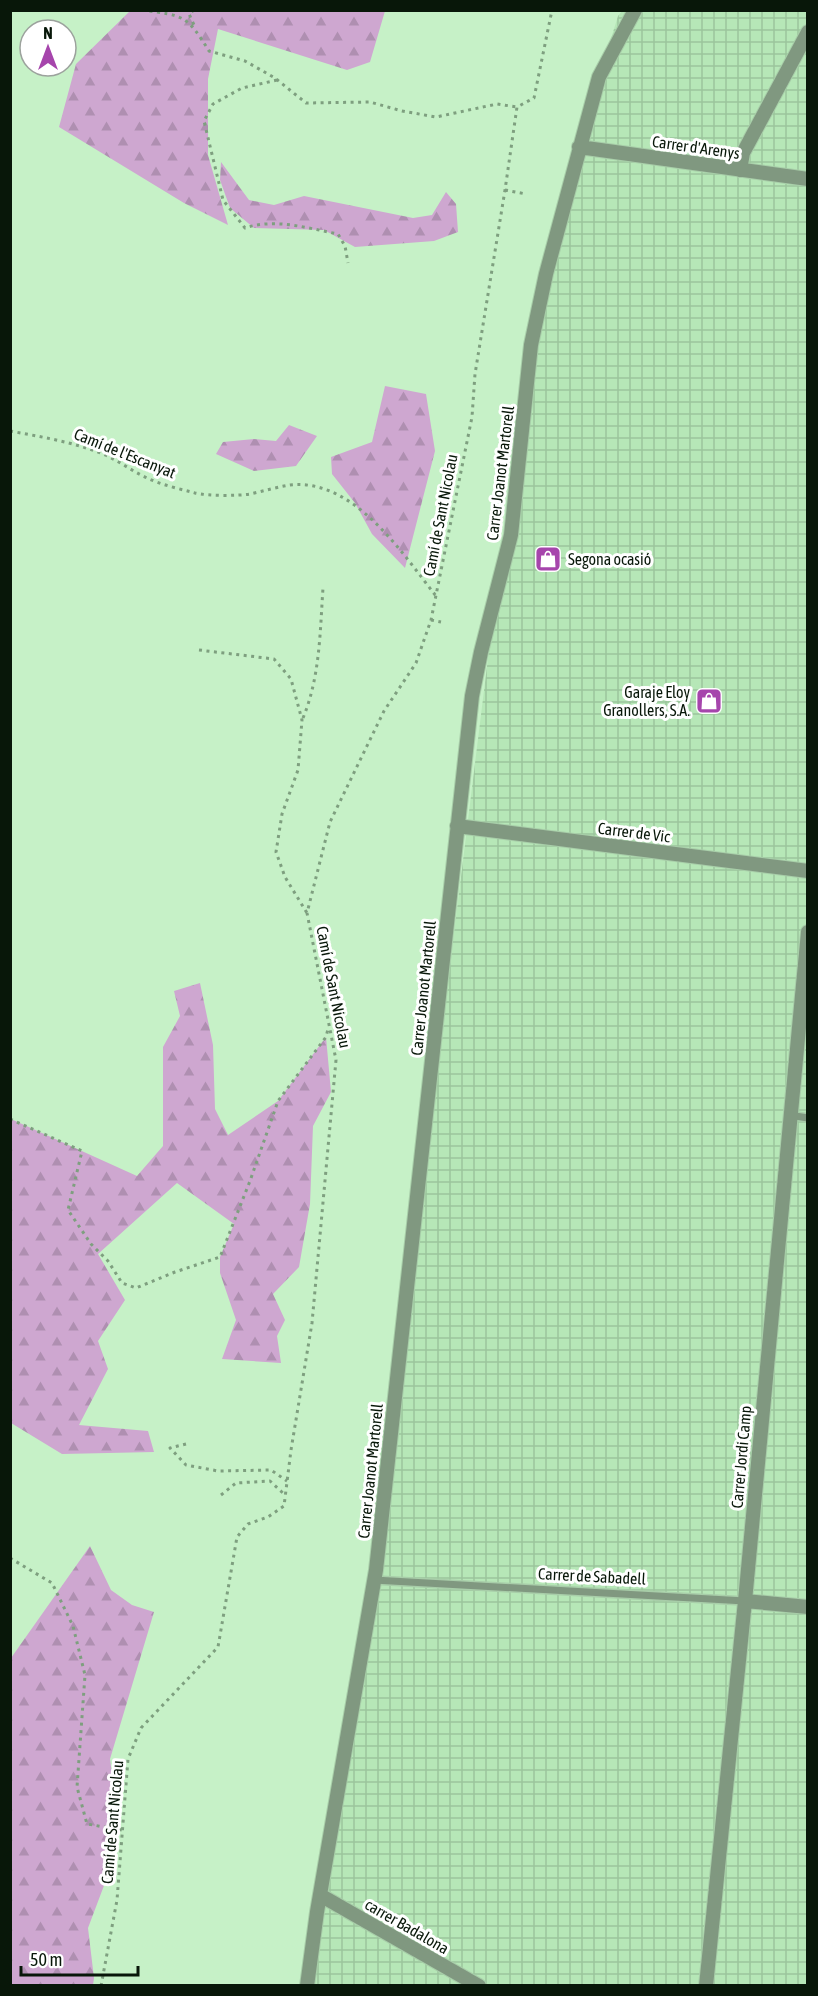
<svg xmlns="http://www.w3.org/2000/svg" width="818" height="1996" font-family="'Asap Condensed',sans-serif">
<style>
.industrial{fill:url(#industrial-grid)}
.forest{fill:url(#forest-firs)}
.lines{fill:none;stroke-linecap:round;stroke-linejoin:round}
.service-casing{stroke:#a8cea9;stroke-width:10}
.minor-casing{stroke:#a8cea9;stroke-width:16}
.path{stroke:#7e9f7f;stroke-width:3;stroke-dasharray:3 4.5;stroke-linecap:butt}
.service{stroke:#809880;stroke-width:7}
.minor{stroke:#809880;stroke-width:14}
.labels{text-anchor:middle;stroke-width:6;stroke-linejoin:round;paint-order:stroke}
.street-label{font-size:16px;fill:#081709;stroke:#fff}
.poi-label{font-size:16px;fill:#081709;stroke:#fff;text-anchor:start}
</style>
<defs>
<pattern id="industrial-grid" width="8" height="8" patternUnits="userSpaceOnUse" patternTransform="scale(1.5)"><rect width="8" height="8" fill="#b6e7b7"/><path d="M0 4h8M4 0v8" fill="none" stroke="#9bc59c"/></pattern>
<pattern id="forest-firs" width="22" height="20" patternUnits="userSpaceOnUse" patternTransform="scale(1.5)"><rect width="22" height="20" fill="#cea7d0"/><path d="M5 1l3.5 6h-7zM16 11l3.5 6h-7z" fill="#af8fb1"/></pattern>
</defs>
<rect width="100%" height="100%" fill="#c6f1c7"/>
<path class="industrial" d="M622,11h185v1974l-500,1 67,-406 117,-946 40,-289 68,-268 19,-61z"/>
<path class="forest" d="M130,11v-1l255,1 -15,51 -23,8 -129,-41 -10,50v76l20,70 -44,-22 -125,-76 17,-63z
M221,162l28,38 25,5 30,-9 109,22 19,-3 14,-23 10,12 2,28 -24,9 -79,6 -31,-17 -70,-2 -24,-20 -10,-28z
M385,386l41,8 9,57 -30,117 -33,-34 -17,-31 -23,-29 -1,-17 41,-15z
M289,425l28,11 -21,30 -42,5 -38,-17 7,-12 31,-3 22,2z
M200,983l13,62 2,64 13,26 50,-34 48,-64 5,55 -18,34 -3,78 -11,63 -26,27 12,26 -8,16 4,27 -59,-4 14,-39 -16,-47v-16l14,-33 -57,-41 -79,71 27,46 -27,41 10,28 -29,56 69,6 6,21 -92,2 -51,-31v-304l126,57 26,-30v-99l17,-31 -6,-25z
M90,1546l21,44 21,15 22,7 -44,147 7,57 -6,51 -23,61 6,50 -1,7h-82v-327z"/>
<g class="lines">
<defs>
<path id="service" d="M789,1115l19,3
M374,1580l371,21"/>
<path id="minor" d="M579,147l229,32
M740,170l3,-17 65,-121
M457,826l351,45
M745,1601l63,6
M320,1895l159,91
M307,1986l10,-74 59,-342 96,-874 9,-44 30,-117 20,-190 15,-71 53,-197 36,-67
M706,1986l39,-385 63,-669"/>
</defs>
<use href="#service" class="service-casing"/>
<use href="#minor" class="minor-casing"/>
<path class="path" d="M142,10c42,6 44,4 67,41l36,10 30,17 31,25 64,-1 32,9 34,6 61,-13 20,3
M194,10l-5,4 6,13
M277,80l-35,8 -29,16 -9,17 19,79 22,28c30,-10 62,0 93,6l7,12 3,17
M505,190l21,4
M10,431c32,6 63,11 93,23 16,7 29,17 44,24 15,7 33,11 48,15 13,3 42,3 55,1 14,-3 27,-7 40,-9 64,-7 112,68 146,111
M431,620l10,2
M199,650l75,9 17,20 11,41 -4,50 -16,44 -6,38 9,25 22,36
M303,718c17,-41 17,-86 20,-130
M10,1119l72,32 -14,59 23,34 17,17 14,22 14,5 39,-16 45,-15 30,-76 28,-80 48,-64 2,-8
M186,1444l-16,4 16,17 32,6 53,-1 16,11
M221,1495l15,-12 34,-2 15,14
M10,1558l42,25 21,43 12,49 -8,112 10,37 35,6
M101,1986l16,-86 11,-141 13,-31 77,-81 19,-110 11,-13 20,-7 16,-11 7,-56 21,-127 24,-263 -29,-147 23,-91 54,-111 32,-48 15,-43 41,-203 3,-43 30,-184 12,-83 17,-9 18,-88"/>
<use href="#service" class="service"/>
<use href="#minor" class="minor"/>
</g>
<defs>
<symbol id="shop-square" viewBox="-11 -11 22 22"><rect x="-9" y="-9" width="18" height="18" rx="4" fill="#a645ac" stroke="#fff"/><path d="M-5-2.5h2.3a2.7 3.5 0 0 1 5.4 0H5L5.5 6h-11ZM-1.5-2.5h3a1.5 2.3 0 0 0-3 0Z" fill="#fff"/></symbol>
</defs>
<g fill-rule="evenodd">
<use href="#shop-square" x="533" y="544" width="30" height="30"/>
<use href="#shop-square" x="694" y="686" width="30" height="30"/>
</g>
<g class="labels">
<g class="street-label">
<text transform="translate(696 147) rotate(8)" y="6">Carrer d'Arenys</text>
<text transform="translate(125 453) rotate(22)" y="6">Camí de l'Escanyat</text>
<text transform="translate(500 473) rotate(-83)" y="6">Carrer Joanot Martorell</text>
<text transform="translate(440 515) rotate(-79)" y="6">Camí de Sant Nicolau</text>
<text transform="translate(634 832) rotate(7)" y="6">Carrer de Vic</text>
<text transform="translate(334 987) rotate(79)" y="6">Camí de Sant Nicolau</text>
<text transform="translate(423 988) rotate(-84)" y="6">Carrer Joanot Martorell</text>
<text transform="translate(741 1457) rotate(-85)" y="6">Carrer Jordi Camp</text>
<text transform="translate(370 1471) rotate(-84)" y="6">Carrer Joanot Martorell</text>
<text transform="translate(592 1576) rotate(3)" y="6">Carrer de Sabadell</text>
<text transform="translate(112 1822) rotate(-85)" y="6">Camí de Sant Nicolau</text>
<text transform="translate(407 1926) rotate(30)" y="6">carrer Badalona</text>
</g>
<g class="poi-label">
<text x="568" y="565">Segona ocasió</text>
<text x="690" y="698" text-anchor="end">Garaje Eloy<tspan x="690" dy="18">Granollers, S.A.</tspan></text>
</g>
</g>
<rect width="818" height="1996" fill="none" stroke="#081709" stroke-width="24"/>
<g transform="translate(48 48)"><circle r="28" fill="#ffffff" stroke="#9ca29d" stroke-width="1.5"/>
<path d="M0-4.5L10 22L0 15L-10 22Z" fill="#a645ac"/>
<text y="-9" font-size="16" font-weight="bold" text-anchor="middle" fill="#081709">N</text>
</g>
<path d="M21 1966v9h117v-9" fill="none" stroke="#081709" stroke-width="3"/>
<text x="30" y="1966" font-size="18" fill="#081709" stroke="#ffffff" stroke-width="4.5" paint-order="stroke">50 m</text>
</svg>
